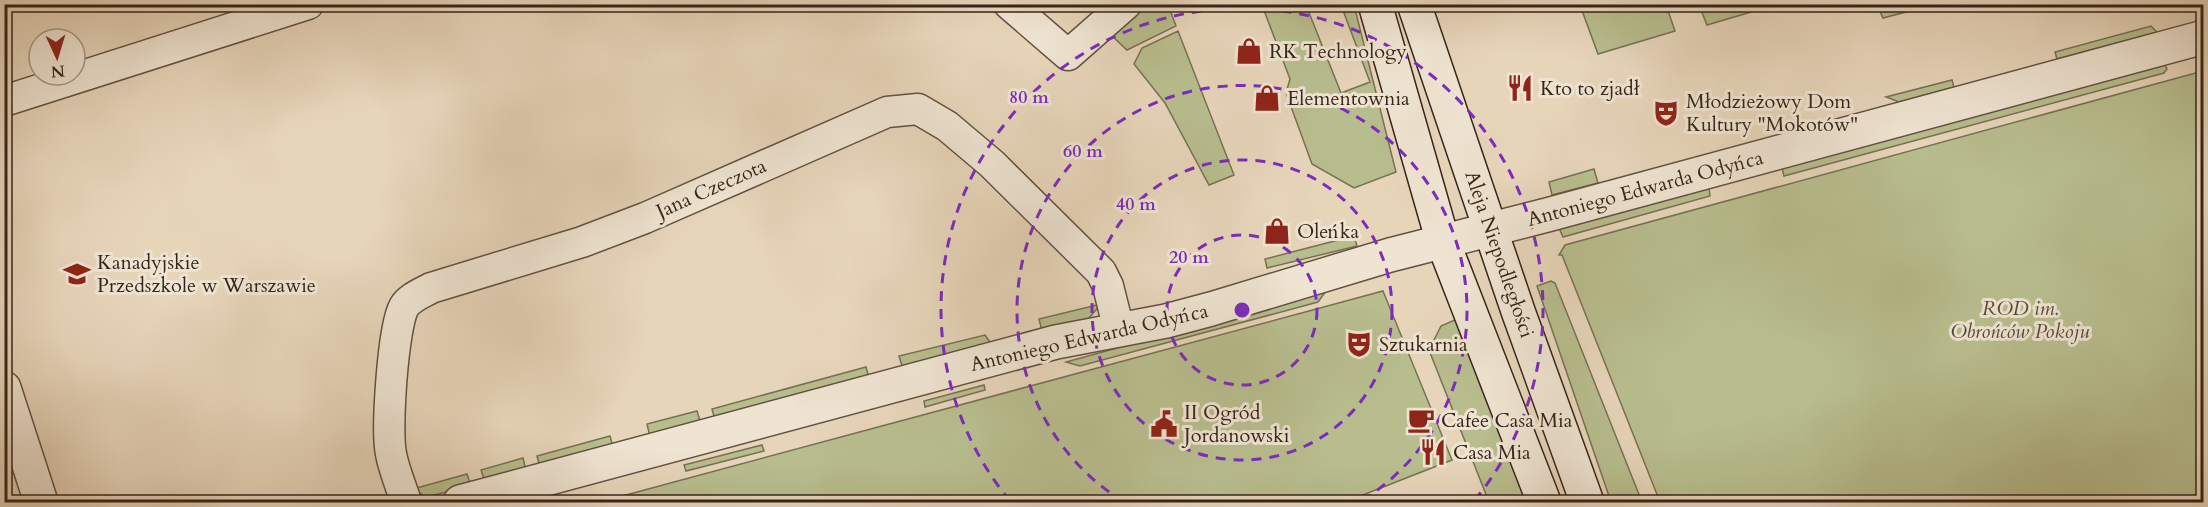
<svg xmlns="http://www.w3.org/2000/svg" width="2208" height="507" font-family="Cardo,serif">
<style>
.green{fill:#b8bd8e;stroke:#777154;stroke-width:1.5}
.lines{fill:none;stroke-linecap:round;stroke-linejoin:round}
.minor-casing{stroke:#625142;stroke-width:33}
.tertiary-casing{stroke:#625142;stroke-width:36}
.secondary-casing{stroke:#36251a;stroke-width:36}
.minor{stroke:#efe4d2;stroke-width:30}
.tertiary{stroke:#efe4d2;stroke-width:33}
.secondary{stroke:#efe4d2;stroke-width:33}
.ring{fill:none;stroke:#7b2cbf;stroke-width:3;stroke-dasharray:10 8}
.labels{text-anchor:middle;stroke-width:6;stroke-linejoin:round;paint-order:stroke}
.poi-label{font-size:20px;fill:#36251a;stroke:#efe4d2;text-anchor:start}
.street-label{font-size:20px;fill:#36251a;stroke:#efe4d2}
.park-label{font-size:20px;font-style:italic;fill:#564b37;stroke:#efe4d2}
.centre{fill:#7b2cbf;stroke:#efe4d2;stroke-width:3}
.ring-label{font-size:18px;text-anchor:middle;font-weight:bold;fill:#7b2cbf;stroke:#efe4d2;stroke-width:6;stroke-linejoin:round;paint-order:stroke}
</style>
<rect width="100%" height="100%" fill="#e7d5ba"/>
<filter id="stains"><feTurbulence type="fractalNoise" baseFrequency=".00333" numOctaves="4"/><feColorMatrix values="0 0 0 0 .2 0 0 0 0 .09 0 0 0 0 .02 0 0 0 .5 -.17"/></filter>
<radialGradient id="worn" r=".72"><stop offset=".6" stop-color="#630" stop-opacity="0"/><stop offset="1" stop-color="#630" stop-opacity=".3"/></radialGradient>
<path class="green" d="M1149,5h19l8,21 -49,24 -16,-15z
M1262,5h44l35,88 29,-11 -29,-77h13l42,167 -42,16 -42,-24 -26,-71 4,-14z
M1580,5h86l9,26 -77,23z
M1699,5h57l2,5 -51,15z
M1877,5h56l-50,13z
M2151,26l6,6 -100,27 -2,-7z
M1178,31l56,144 -25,10 -44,-82 -31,-39 8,-16z
M2165,65l2,4 -3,4 -380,103 -2,-8z
M2203,71v431h-543l-98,-247h-3l6,-10z
M1952,80l2,7 -55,15 -13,-5z
M1594,169l4,14 -46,12 -3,-13z
M1709,188l1,8 -147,41 -4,-9z
M1354,236l3,10 -90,22 -2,-9z
M1551,281l4,2 87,219h-31l-74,-216z
M1326,291l-8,11 -238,64 -14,-4z
M1383,291l69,169 -107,42h-745z
M1101,304l-12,14 -47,13 -3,-12z
M1457,319l69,183h-37l-60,-152 12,-24z
M985,335l7,10 -89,24 -4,-13z
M866,367l3,11 -154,42 -3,-11z
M984,385l1,5 -60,17 -1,-6z
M697,411l4,13 -51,13 -3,-13z
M610,436l3,11 -73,20 -3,-11z
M762,445l2,6 -78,20 -2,-6z
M523,458l3,13 -41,11 -4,-12z
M467,474l4,12 -45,11 -13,-8z"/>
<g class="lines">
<defs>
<path id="minor" d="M1009,4l59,51 58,-51
M4,101l304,-97
M406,502c-5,-16 -12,-32 -15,-48 -5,-24 2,-128 13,-147 5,-9 18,-14 27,-19l151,-46 63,-24 242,-106 31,-3 29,17 45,38 109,108 7,14 11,44"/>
<path id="tertiary" d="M4,388l37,114
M460,502l596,-160 110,-21 45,-12 179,-54 157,-40 657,-178"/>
<path id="secondary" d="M1375,4l68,238 101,260
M1414,4l104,307 69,191"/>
</defs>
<use href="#minor" class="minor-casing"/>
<use href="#tertiary" class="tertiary-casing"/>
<use href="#secondary" class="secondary-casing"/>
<use href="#minor" class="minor"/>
<use href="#tertiary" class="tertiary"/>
<use href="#secondary" class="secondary"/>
</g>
<g class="ring">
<circle cx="1242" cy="310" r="75"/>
<circle cx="1242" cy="310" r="150"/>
<path d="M1124 502A225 225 0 1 1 1360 502"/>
<path d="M1010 501A301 301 0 1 1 1474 501"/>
</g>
<defs>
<symbol id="shop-bare" viewBox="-9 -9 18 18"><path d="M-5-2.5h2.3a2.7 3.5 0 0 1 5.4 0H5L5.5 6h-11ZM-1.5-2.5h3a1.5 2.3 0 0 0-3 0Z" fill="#8f2418" stroke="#efe4d2" stroke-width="2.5" paint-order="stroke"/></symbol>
<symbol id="restaurant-bare" viewBox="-9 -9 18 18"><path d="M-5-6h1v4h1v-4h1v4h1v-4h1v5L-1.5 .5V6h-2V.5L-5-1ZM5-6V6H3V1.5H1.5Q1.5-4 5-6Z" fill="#8f2418" stroke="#efe4d2" stroke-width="2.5" paint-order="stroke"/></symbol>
<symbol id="theatre-bare" viewBox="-9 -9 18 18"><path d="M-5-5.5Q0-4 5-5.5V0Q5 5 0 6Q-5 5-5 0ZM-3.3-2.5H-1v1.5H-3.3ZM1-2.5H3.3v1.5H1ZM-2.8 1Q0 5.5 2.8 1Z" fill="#8f2418" stroke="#efe4d2" stroke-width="2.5" paint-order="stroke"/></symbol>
<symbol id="school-bare" viewBox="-9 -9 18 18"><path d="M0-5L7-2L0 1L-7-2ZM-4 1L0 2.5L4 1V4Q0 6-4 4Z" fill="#8f2418" stroke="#efe4d2" stroke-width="2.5" paint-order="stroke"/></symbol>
<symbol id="cafe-bare" viewBox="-9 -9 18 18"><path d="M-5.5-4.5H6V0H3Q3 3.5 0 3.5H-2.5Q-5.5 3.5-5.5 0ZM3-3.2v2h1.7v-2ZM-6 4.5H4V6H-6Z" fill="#8f2418" stroke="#efe4d2" stroke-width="2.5" paint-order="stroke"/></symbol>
<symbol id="civic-bare" viewBox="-9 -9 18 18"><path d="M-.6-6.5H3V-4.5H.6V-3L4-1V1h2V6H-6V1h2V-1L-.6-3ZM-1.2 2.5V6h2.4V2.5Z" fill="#8f2418" stroke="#efe4d2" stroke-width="2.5" paint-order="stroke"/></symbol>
</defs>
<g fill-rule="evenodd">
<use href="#shop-bare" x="1230" y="32" width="38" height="38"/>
<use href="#restaurant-bare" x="1501" y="69" width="38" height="38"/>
<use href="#shop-bare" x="1248" y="79" width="38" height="38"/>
<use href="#theatre-bare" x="1647" y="94" width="38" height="38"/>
<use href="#shop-bare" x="1258" y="212" width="38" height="38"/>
<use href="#school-bare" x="58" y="255" width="38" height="38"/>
<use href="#theatre-bare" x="1340" y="325" width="38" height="38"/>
<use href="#cafe-bare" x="1402" y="401" width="38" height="38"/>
<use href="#civic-bare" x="1145" y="405" width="38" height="38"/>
<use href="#restaurant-bare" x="1414" y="433" width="38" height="38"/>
</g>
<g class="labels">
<g class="poi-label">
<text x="1269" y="58">RK Technology</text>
<text x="1540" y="95">Kto to zjadł</text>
<text x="1287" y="105">Elementownia</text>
<text x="1686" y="108">Młodzieżowy Dom<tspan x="1686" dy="23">Kultury "Mokotów"</tspan></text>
<text x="1297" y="238">Oleńka</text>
<text x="97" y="269">Kanadyjskie<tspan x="97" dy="23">Przedszkole w Warszawie</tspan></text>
<text x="1379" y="351">Sztukarnia</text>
<text x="1184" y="419">II Ogród<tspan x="1184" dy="23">Jordanowski</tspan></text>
<text x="1441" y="427">Cafee Casa Mia</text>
<text x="1453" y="459">Casa Mia</text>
</g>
<g class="street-label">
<text transform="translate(711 188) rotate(-24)" y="7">Jana Czeczota</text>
<text transform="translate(1645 188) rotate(-15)" y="7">Antoniego Edwarda Odyńca</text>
<text transform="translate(1500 254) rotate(71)" y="7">Aleja Niepodległości</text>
<text transform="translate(1089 337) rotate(-13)" y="7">Antoniego Edwarda Odyńca</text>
</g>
<g class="park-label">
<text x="2020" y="315">ROD im.<tspan x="2020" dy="23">Obrońców Pokoju</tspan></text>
</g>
</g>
<circle cx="1242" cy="310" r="9" class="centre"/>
<g class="ring-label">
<text x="1029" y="103">80 m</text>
<text x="1083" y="157">60 m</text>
<text x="1136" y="210">40 m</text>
<text x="1189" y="263">20 m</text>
</g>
<rect width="2208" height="507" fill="none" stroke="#e7d5ba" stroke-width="24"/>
<rect x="6" y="6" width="2196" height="495" fill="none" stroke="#36251a" stroke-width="3"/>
<rect x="12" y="12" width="2184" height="483" fill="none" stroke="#36251a" stroke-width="1.5"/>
<g transform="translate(57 57) rotate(176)"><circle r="28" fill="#efe4d2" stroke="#a59888" stroke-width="1.5"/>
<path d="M0-4.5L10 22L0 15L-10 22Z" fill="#8f2418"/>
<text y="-9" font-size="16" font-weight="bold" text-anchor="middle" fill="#36251a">N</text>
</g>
<rect width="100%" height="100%" filter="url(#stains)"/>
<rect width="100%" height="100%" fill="url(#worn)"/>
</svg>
